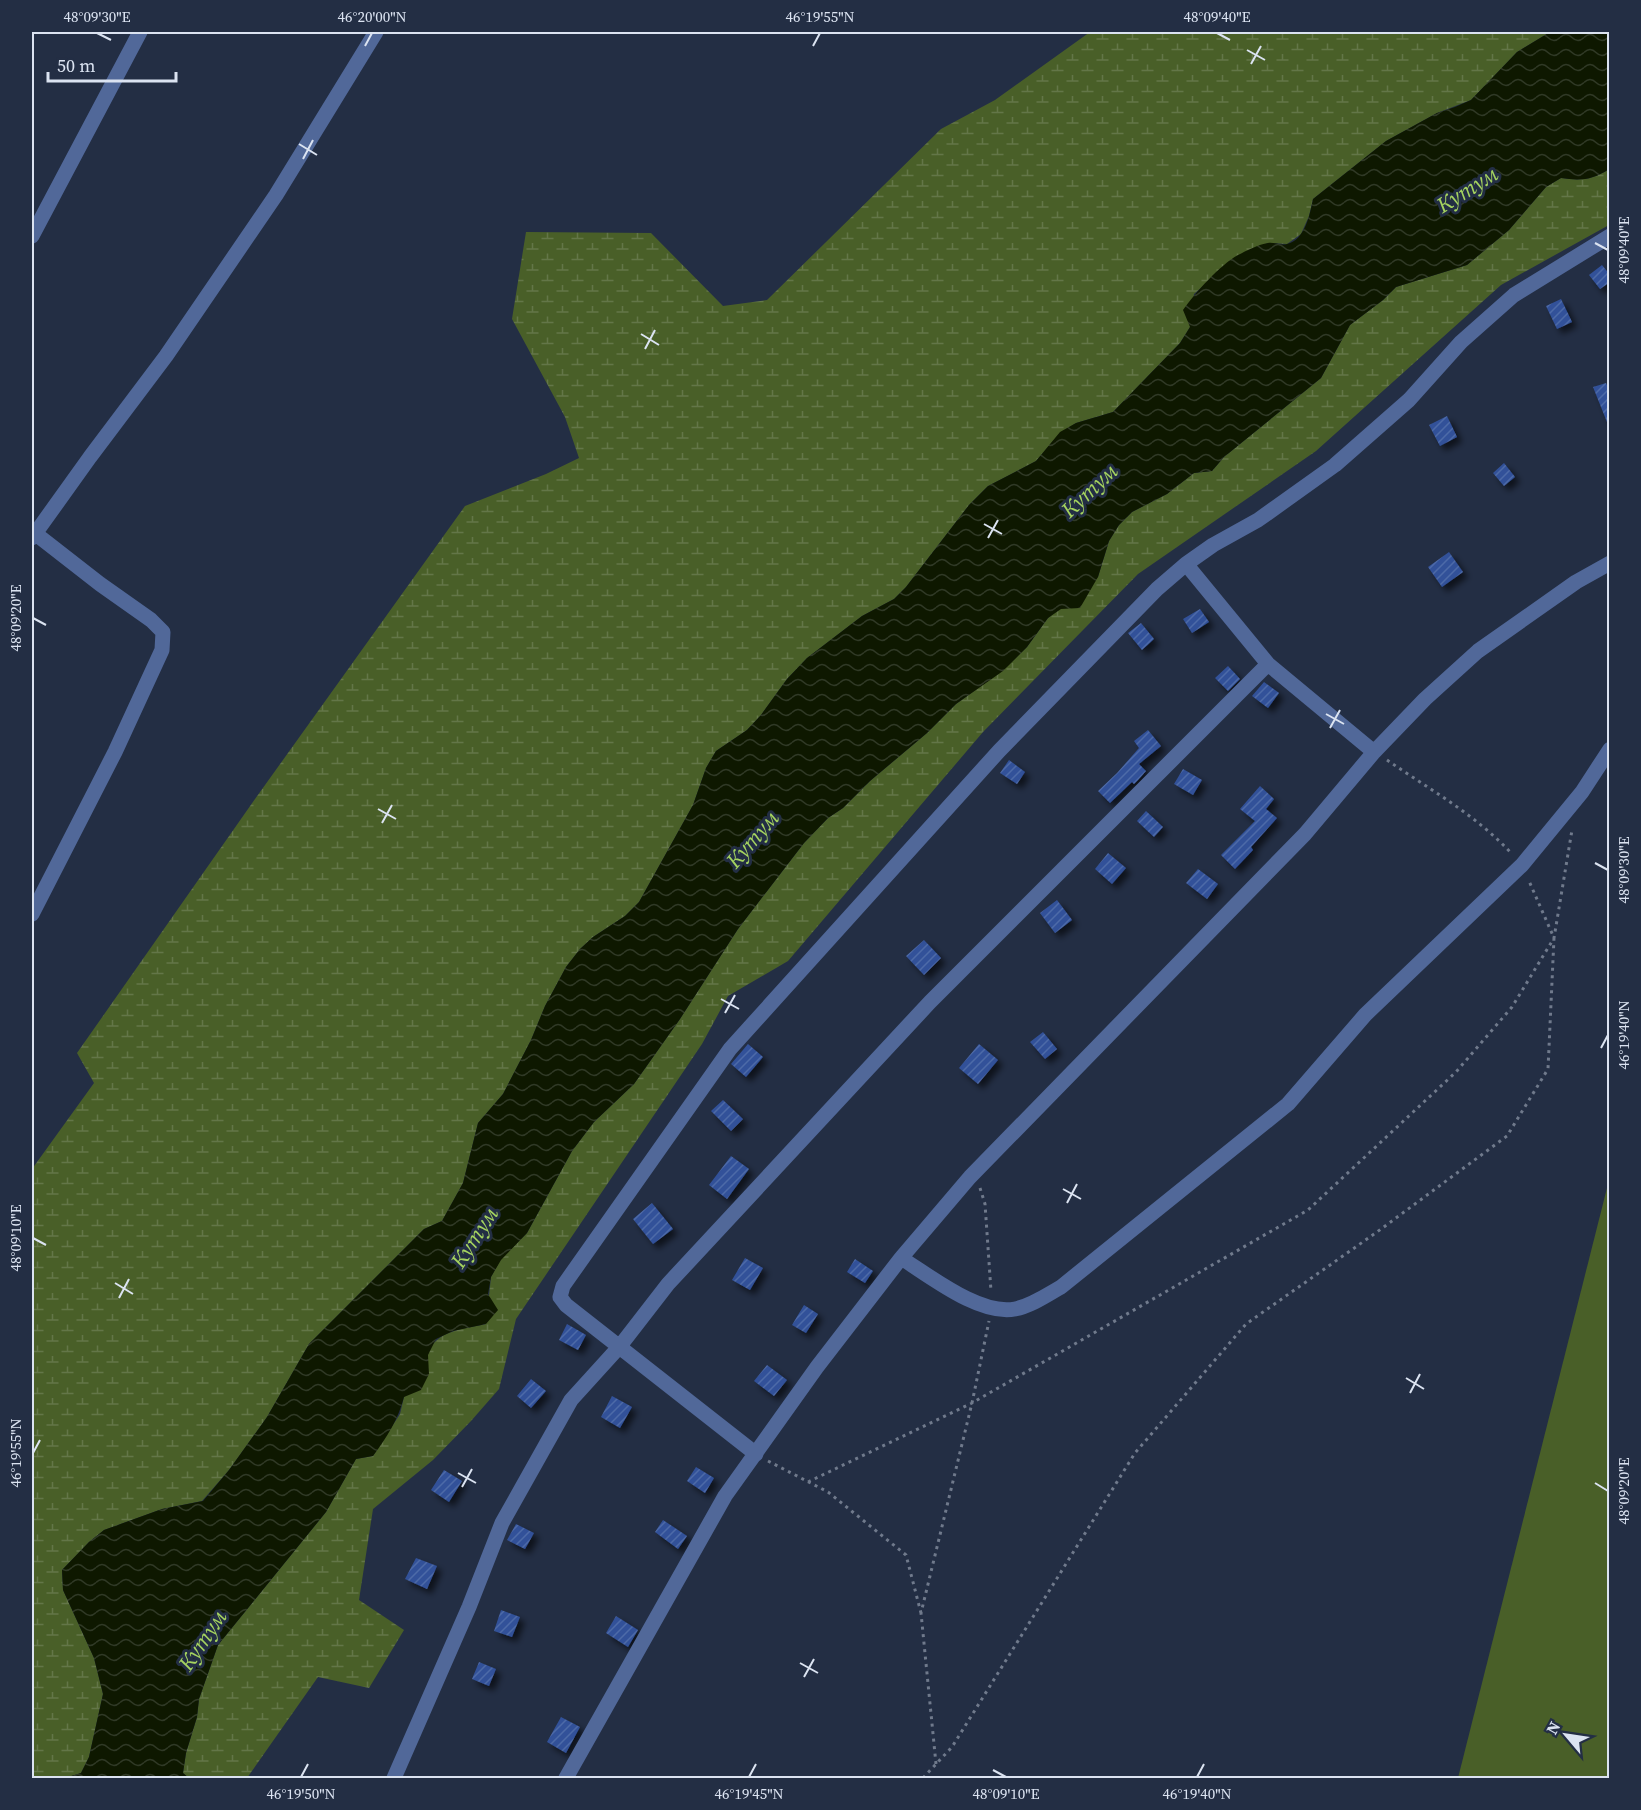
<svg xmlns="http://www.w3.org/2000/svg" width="1641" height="1810" font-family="'Source Serif 4',serif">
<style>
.wetland{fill:url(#wetland-marsh)}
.pitch{fill:#495f28}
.water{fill:url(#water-waves)}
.building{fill:url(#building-hatch);filter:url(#shadow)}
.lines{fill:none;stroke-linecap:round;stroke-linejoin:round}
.path{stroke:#707a8c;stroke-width:3;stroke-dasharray:3 4.5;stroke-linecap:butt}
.street{stroke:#516899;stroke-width:15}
.ticks{fill:none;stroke:#dbe3f1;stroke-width:2}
.labels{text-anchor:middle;stroke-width:6;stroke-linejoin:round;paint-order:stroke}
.water-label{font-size:22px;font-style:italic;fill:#a5d35f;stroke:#232e44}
.neatline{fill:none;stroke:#dbe3f1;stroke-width:2}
.ticks-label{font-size:15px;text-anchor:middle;fill:#dbe3f1}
</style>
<defs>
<pattern id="wetland-marsh" width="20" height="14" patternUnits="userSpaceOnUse" patternTransform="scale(1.5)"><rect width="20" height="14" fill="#495f28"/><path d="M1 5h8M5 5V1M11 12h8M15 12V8" fill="none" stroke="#637648"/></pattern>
<pattern id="water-waves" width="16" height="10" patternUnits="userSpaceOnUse" patternTransform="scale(1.5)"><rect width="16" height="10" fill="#0e1800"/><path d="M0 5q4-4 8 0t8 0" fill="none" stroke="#303926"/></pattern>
<pattern id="building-hatch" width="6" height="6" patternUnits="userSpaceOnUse" patternTransform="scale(1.5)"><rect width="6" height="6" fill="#315199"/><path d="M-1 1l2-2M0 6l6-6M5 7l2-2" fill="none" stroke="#4e6aa8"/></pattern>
<filter id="shadow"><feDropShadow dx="5" dy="5" stdDeviation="3" flood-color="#0009"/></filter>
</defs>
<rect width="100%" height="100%" fill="#232e44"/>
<path class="wetland" d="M1090,32h460l-33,20 -46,48 -34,13 -51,28 -73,58 -4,17 -8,18 -14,10 -19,-1 -31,13 -43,38 -4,33 -10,16 -67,69 -37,11 -16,10 -24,28 -48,25 -19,19 -63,82 -12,12 -32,17 -55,42 -20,21 -26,36 -14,15 -31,21 -10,17 -13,37 -54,97 -14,14 -32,21 -13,12 -14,18 -21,39 -14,34 -28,54 -25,29 -15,60 -21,38 -18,8 -115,115 -42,73 -38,53 -27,31 -40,8 -58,21 -15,12 -27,28 1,20 31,68 9,36 -14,63 -8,16 -16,5h-33v-609l62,-86 -17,-30 178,-254 210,-293 81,-32 33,-16 -14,-41 -53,-98 14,-87 125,1 72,73 44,-6 174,-171 54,-29z
M1609,169v56l-108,60 -185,166 -178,123 -155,158 -195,229 -60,35 -26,48 -186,275 -17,70 -28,32 -38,39 -60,49 -14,91 45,30 -35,58 -51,-11 -71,101h-58l-6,-5 3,-20 11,-36 2,-18 19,-54 108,-133 30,-53 17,-3 27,-42 4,-17 24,-23c0,-6 -1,-14 0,-20 7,-24 37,-25 58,-30l5,-47 10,-18 26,-26 45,-82 22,-29 40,-38 46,-65 58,-90 66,-86 24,-25 15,-10 27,-27 57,-48 29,-29 47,-34 24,-23 21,-29 50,-41 11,-36 10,-16 13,-13 35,-18 27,-21 18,-2 12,-14 97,-79 29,-53 33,-25 13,-13 71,-22 42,-35 37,-43 15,-9c19,3 32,2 48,-9z"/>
<path class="pitch" d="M1609,1180v598h-151z"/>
<path class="water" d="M1550,32h59v137c-16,11 -29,12 -48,9l-15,9 -37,43 -42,35 -71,22 -13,13 -33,25 -29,53 -97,79 -12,14 -18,2 -27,21 -35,18 -13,13 -10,16 -11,36 -18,31 -19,1 -13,9 -21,29 -24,24 -47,33 -29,29 -57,48 -27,27 -15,10 -24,25 -66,86 -58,90 -46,65 -40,38 -22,29 -45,82 -26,27 -10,17 -3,17 10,16 -12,14 -33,7 -17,8 -8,16 1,19 -8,16 -17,7c-6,23 -17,40 -31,59l-17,3 -30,53 -108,133 -19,54 -2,18 -11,36 -3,20 6,5h-124l16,-5 8,-16 14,-63 -9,-36 -31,-68 -1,-20 27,-28 15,-12 58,-21 41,-8 26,-31 38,-53 42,-73 115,-115 18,-8 21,-38 15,-60 25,-29 28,-54 14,-34 21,-39 14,-18 13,-12 32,-21 14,-14 54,-97 13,-37 10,-17 31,-21 14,-15 26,-36 20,-21 55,-42 32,-17 12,-12 63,-82 19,-19 48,-25 24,-29 16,-9 37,-11 67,-69 10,-16 -7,-17c12,-17 37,-45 55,-55 8,-4 21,-11 30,-12 6,-1 13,3 19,1 18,-4 23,-30 26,-45l73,-58 51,-28 18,-6 16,-7 46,-48z"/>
<path class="building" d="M1602,265l8,10v7l-10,7 -11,-14z
M1561,299l11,23 -15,7 -11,-23z
M1606,383l4,9 -1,35 -16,-40z
M1447,416l10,21 -17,9 -11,-21z
M1504,463l11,14 -11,9 -11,-13z
M1449,552l14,20 -21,15 -14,-20z
M1200,609l9,13 -17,11 -9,-14z
M1141,623l13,16 -12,11 -14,-17z
M1228,666l12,13 -12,12 -13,-13z
M1264,682l15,11 -11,15 -16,-12z
M1148,730l13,16 -22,18 7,7 -8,9 -4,4 -2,-2 -22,21 -12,-12 19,-18 22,-25 -5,-7z
M1009,760l16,12 -8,12 -17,-11z
M1183,769l19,11 -9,15 -19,-11z
M1260,786l14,13 -8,10 11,9 -26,29 2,3 -18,19 -14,-14 34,-34 -15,-12z
M1146,811l17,16 -9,10 -17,-16z
M1108,853l18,15 -14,16 -17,-15z
M1198,869l20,15 -11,15 -21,-16z
M1057,900l15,20 -17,13 -15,-20z
M924,940l17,18 -17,17 -18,-19z
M1043,1032l14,17 -12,10 -15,-17z
M748,1044l15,13 -17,20 -15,-13z
M979,1044l19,16 -20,24 -19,-16z
M723,1100l20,19 -12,12 -20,-20z
M731,1156l18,13 -22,30 -18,-14z
M652,1203l21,26 -20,15 -20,-25z
M745,1258l18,10 -13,22 -18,-10z
M855,1259l18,12 -8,12 -18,-11z
M804,1305l14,9 -12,19 -14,-8z
M567,1324l19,11 -8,15 -19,-10z
M767,1365l20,15 -13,16 -20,-15z
M531,1379l15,12 -15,17 -14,-12z
M612,1396l20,11 -12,21 -19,-11z
M696,1467l18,11 -9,15 -18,-12z
M444,1470l18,11 -13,21 -18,-12z
M663,1520l24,16 -9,13 -23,-17z
M516,1524l18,9 -9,16 -18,-9z
M416,1558l21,8 -10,23 -22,-10z
M501,1610l19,7 -8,20 -18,-6z
M616,1616l22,14 -10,17 -22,-14z
M479,1662l17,7 -7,17 -17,-7z
M561,1717l19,10 -14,26 -19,-11z"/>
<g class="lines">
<path class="path" d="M1387,760c42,29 89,55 124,93
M980,1188l5,16 6,87
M768,1461l60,31 78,63 15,58
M808,1482l164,-79 336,-193 148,-138 56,-65 42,-69 18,-108
M936,1764l-15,-151 51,-210 17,-82
M923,1778l29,-31 183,-294 111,-129 131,-92 130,-96 41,-67 6,-131 -25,-57"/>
<path class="street" d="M32,236l108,-204
M32,531l68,53 51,36 12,12 -1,18 -47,102 -83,162
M32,538l58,-81 76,-101 110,-161 100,-163
M1186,564l82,100 106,88
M901,1258c29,18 79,58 114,51 16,-3 32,-14 46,-22l227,-183 77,-89 157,-150 60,-73 28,-43
M756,1454l-190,-149 -6,-8 3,-11 167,-237 269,-298 158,-162 29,-25 27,-19 45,-25 77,-55 74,-65 52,-58 53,-47 96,-59
M394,1778l75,-171 33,-84 69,-123 49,-54 48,-62 262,-282 338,-338
M566,1778l159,-282 92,-129 84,-109 69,-81 335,-343 69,-82 51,-53 53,-48 98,-69 34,-19"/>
</g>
<path class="ticks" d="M97,33l14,7M1217,33l13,7M365,46l7,-13M813,46l7,-13M1247,50l18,10M1251,64l10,-18M299,144l18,11M303,159l10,-19M1595,243l13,7M641,334l18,11M645,349l10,-19M984,524l18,10M988,538l10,-18M33,618l13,7M1326,714l18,10M1330,728l10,-18M378,809l18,10M382,823l10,-18M1595,863l13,7M721,999l18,10M725,1013l10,-18M1601,1048l7,-13M1063,1189l18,10M1067,1203l10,-19M33,1238l13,7M115,1283l18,11M119,1298l10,-19M1406,1378l18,11M1410,1393l10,-19M33,1453l7,-13M458,1473l18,10M1595,1483l13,8M462,1487l10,-18M800,1663l18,10M804,1677l10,-18M993,1770l13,7M301,1777l7,-13M749,1777l7,-13M1197,1777l7,-13"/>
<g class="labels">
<g class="water-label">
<text transform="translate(1467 189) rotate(-32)" y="8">Кутум</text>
<text transform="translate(1089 490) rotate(-43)" y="8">Кутум</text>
<text transform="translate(752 839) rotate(-49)" y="8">Кутум</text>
<text transform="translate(474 1237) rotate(-57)" y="8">Кутум</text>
<text transform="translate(202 1640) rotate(-56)" y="8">Кутум</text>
</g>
</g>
<rect width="1641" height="1810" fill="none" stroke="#232e44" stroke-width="66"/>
<g transform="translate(1566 1735) rotate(299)" stroke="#232e44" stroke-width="4.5" paint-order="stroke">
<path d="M0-4.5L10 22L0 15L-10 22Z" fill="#dbe3f1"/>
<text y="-9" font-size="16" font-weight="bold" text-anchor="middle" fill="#dbe3f1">N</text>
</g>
<path d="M48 72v9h128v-9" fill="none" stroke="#dbe3f1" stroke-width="3"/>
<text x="57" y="72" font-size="18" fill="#dbe3f1" stroke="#232e44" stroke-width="4.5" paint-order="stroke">50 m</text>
<rect x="33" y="33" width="1575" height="1744" class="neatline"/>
<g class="ticks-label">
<text x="97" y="22">48°09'30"E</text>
<text x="372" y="22">46°20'00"N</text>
<text x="820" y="22">46°19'55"N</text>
<text x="1217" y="22">48°09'40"E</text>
<text transform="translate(1624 250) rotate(-90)" y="5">48°09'40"E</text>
<text transform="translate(16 618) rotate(-90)" y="5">48°09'20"E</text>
<text transform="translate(1624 870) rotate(-90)" y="5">48°09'30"E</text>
<text transform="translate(1624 1035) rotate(-90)" y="5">46°19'40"N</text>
<text transform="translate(16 1238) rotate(-90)" y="5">48°09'10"E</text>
<text transform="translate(16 1453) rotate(-90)" y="5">46°19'55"N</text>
<text transform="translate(1624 1491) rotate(-90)" y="5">48°09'20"E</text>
<text x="301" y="1799">46°19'50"N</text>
<text x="749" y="1799">46°19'45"N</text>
<text x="1006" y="1799">48°09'10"E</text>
<text x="1197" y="1799">46°19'40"N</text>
</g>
</svg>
